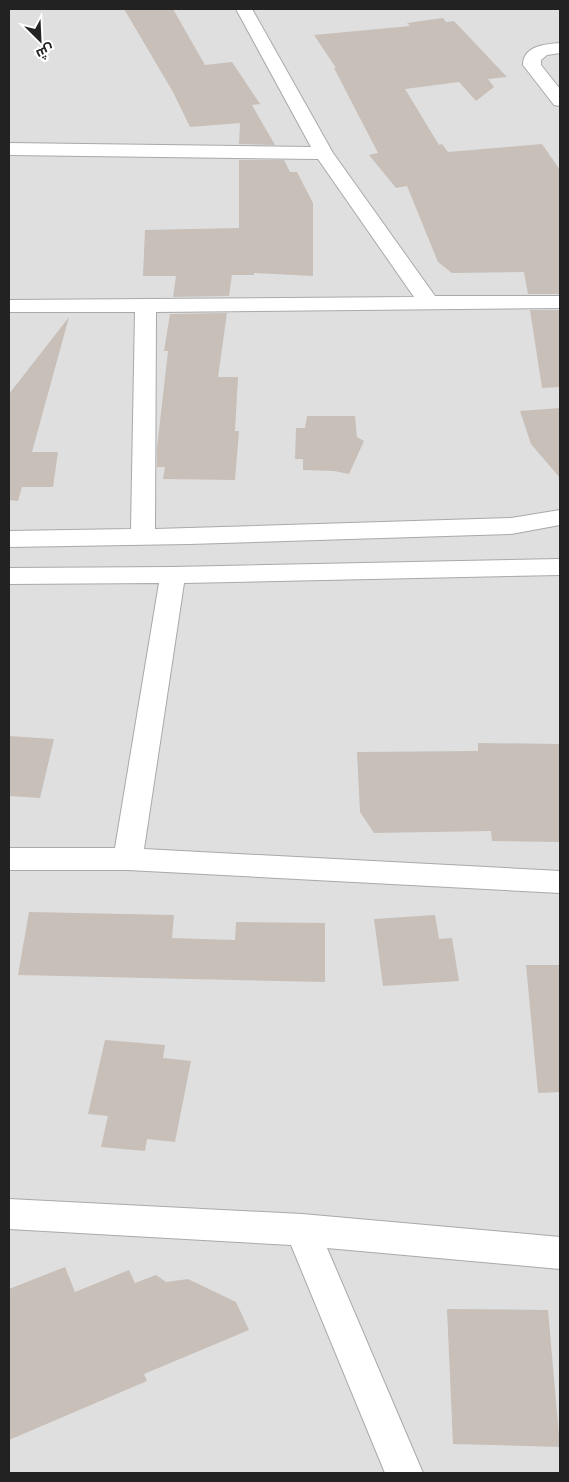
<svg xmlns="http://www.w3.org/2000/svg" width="569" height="1482" font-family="'PT Sans',Cairo,sans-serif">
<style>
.residential{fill:#e0dfdf}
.building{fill:#c7bfb8}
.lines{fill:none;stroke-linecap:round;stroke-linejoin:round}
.minor-casing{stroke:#a9a9a9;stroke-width:2}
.minor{fill:#fff;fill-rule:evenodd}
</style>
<rect width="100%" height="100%" fill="#f2efe9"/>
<path class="residential" d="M9,9h551v1464h-551z"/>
<path class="building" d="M124,9h49l32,56 27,-3 28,42 -8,1 23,40 -36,-1 1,-21 -50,4 -17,-35z
M443,18l3,4 8,-1 53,56 -19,2 6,8 -18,14 -17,-19 -54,7 34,56 3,-1 6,8 94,-8 18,26v124h-32l-4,-22 -72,1 -14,-11 -31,-76 -11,2 -27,-33 9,-2 -44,-85h2l-22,-33 96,-9 -3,-3z
M239,160h45l6,12h7l16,31v73l-59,-3v2h-22l-3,21 -56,1 3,-21h-33l2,-46 94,-2z
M530,310h30v77l-18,1z
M227,313l-9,64h20l-3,54h4l-4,49 -72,-1 2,-12h-8v-19l11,-97h-4l6,-37z
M69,317l-37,135h26l-5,35h-31l-4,14 -9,-1v-106z
M560,408v70l-29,-34 -11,-33z
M307,416h48l2,21 7,4 -15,33 -15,-3 -31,-1v-11h-8l1,-31h9z
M9,736l45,3 -14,59 -31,-2z
M478,743l82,1v98l-68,-1 -1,-10 -117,2 -14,-21 -3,-60 121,-1z
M29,912l145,3 -2,23 63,2 1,-18 89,1v59l-307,-7z
M435,915l4,24 13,-1 7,43 -76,5 -9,-67z
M526,965h34v127l-22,1z
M105,1040l60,5 -2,13 28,3 -16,81 -28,-3 -2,12 -44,-4 7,-31 -20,-2z
M65,1267l10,25 54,-22 6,13 21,-8 10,7 22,-3 48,23 13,28 -105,44 3,7 -138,59v-151z
M447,1309l101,1 12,137 -107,-3z"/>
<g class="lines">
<defs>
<path id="minor" d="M236,9h16l81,144 102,143h125v12l-404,4 -1,217 356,-11 49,-8v15l-49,9 -322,10 -180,3v-16l122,-2 4,-217h-126v-12l405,-3 -96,-138 -309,-4v-12l302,4z
M560,43v10l-13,2 -6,5v5l19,24v17l-6,-1 -31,-40c0,-19 22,-21 37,-22z
M560,559v16l-376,8 -40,266 416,22v22l-432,-23h-119v-22h106l44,-265 -150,1v-16l164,-1z
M9,1199l293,15 258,23v32l-233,-21 96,225h-38l-94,-228 -282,-16z"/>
</defs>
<use href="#minor" class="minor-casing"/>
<use href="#minor" class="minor"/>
</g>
<rect width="569" height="1482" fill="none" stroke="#222222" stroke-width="20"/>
<g transform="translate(40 40) rotate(156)" stroke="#ffffff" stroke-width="4" paint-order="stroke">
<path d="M0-4L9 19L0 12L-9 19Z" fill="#222222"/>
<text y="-8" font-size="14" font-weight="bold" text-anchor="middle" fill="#222222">ش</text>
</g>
</svg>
